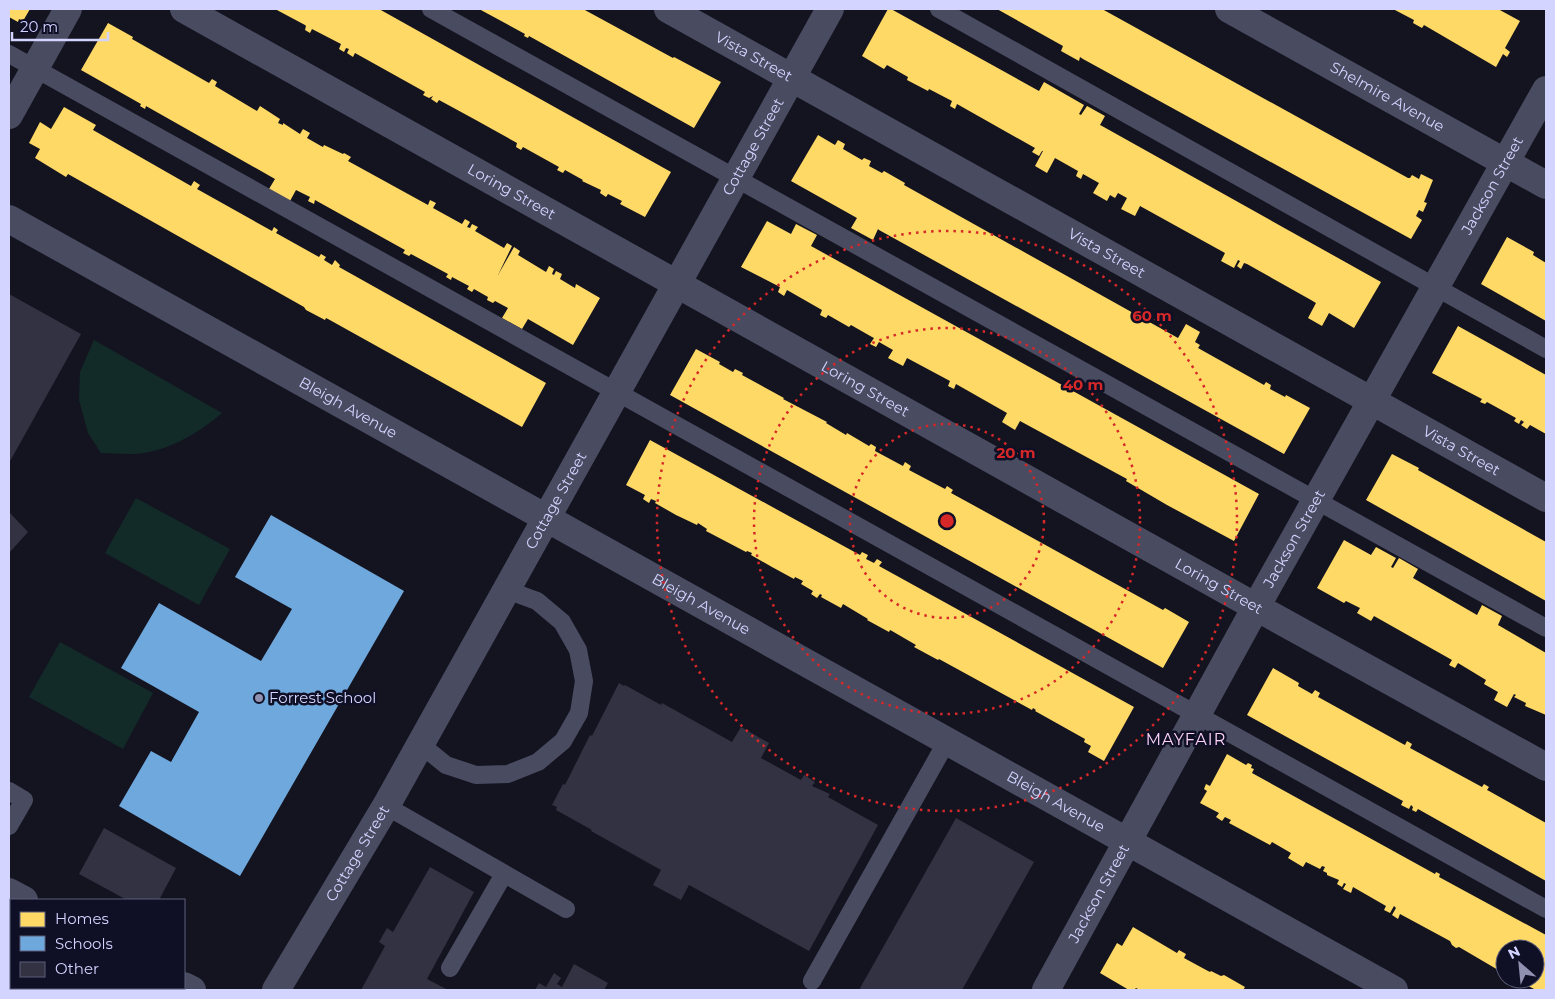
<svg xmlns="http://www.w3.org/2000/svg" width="1555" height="999" font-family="Montserrat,sans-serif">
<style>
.green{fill:#122b28}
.homes{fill:#ffd966}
.schools{fill:#6fa8dc}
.building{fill:#323242}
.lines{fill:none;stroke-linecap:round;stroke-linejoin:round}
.lane{stroke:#494b61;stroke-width:18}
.street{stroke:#494b61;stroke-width:28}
.ring{fill:none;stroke:#d62828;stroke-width:2.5;stroke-dasharray:2.5 5}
.poi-dot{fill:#9091b1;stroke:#0f0f25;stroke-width:2}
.labels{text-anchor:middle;stroke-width:5;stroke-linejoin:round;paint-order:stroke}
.street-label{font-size:15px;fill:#d3d4ff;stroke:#0f0f25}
.poi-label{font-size:15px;fill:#d3d4ff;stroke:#0f0f25;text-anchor:start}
.neighbourhood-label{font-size:16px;letter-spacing:1px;fill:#ffd5f6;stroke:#0f0f25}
.centre{fill:#d62828;stroke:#0f0f25;stroke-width:2.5}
.ring-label{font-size:15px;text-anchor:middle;font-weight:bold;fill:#d62828;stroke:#0f0f25;stroke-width:5;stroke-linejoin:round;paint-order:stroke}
</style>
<rect width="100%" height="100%" fill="#141420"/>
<path class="green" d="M94,340l128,73c-21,18 -50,36 -78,40 -14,2 -29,0 -43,0l-13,-20 -9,-33 1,-28z
M136,498l94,51 -31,56 -94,-52z
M60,642l93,51 -30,56 -94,-52z"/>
<path class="homes" d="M9,9h21l-7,12 -4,-2 -1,3 -9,-5z
M275,9h104l292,163 -26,45 -25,-13 2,-3 -14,-7 -2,3 -6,-4 1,-3 -19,-9 1,-1 -18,-10 -2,3 -6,-3 2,-3 -36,-20 -2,3 -5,-3 1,-4 -43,-24 -35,-19 -2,3 -6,-4 2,-3 -4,2 -6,-3 2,-3 -70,-39 -2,4 -6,-4 2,-4 -3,-1 -2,4 -5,-3 2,-5 -29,-15 -2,4 -5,-3 1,-4 -1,-1z
M479,9h104l90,49 1,-1 47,25 -27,46 -165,-92 -1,2 -4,-2 1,-2z
M888,9h3l148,82 5,-9 40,23 -5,9 2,1 6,-9 18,10 -5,9 2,1 279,156 -27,46 -25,-15 -7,13 -14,-8 8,-15 -5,-3 -64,-36 -3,-1 -3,6 -4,-3 3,-5 -2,-1 -4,8 -13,-7 4,-8 -85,-47 -5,10 -14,-7 6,-11 -9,-5 -3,5 -5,-3 -3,6 -14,-8 6,-10 -16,-9 -2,5 -5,-3 2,-5 -23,-13 -8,15 -12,-7 8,-15h-1l-3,5 -7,-4 3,-4 -78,-44 -2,5 -5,-3 2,-5 -23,-12 -1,2 -21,-11 1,-3 -21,-12 -3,4 -22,-13z
M997,9h105l306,169h2l2,-3 7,4 2,-5 12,6 -9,22 3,1 -4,9 -4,-2 -3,6 6,4 -11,19 -328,-180 -3,-2 -1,4 -18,-10 2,-5z
M1393,9h105l22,12 -15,27 5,4 -3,5 -4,-3 -7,13 -72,-42 -2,3 -9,-5 1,-3z
M108,23l25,14 -1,2 77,44 3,-4 5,3 -2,4 42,25 3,-5 20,13 -2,4 5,2v-2l17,11 3,-5 7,4 -3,5 14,8 2,1 1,-2 19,9 1,-1 7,4 -3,4 80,44 2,-5 6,3 -3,5 29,16 3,-5 5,3 -3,5 3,1 2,-4 6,3 -3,4 29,17 3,-5 5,3 -14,29 16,-28 6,4 -2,4 28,17 3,-6 5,3 -2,5 2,1 2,-4 6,3 -2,5 15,9 1,-4 24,14 -27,47 -45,-26 -6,10 -20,-11 6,-10 -13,-7 -2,2 -6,-3 1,-3 -14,-8 -2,3 -5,-3 2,-3 -17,-9 -1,3 -5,-3 2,-3 -37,-20 -2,2 -6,-3 2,-3 -90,-50 -1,4 -6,-3 2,-4 -14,-7 -6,11 -21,-12 6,-10 -129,-73 -1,3 -5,-3 1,-2 -60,-34z
M64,107l32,18 -3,5 98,56 3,-5 6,4 -3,4 75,42 2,-4 4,3 -2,3 43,24 2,-3 5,3 -2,3 8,5 3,-5 5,5 -1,2 207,116 -24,44 -194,-108 -2,-1 -1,2 -19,-10 -2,-3 -236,-133 -2,3 -31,-19 5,-9 -11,-6 11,-21 11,7z
M818,135l17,10 3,-5 7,4 -2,5 19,11 2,-2 7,3 -2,5 13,7 2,-2 21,12 -1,2 274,153 8,-14 14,8 -5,10 5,3 -2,3 66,37 2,-3 5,3 -1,4 15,8 1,-2 24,13 -26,46 -405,-224 -1,-1 -5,11 -22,-12 6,-10 -66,-37z
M767,221l24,13 5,-10 21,11 -6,11 448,248 -25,47 -67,-36 -41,-24 1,-2 -107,-58 -5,9 -13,-8 5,-9 -51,-29 -2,5 -6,-3 2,-5 -43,-23 -4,8 -15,-8 5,-8 -14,-8 -3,5 -6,-3 4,-6 -2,-1 -21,-12 -2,2 -21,-12 -2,3 -6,-3 2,-5 -35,-20 -3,6 -6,-4 2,-5 -39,-20z
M1507,237l27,15 -1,3 13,8v58l-65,-37z
M1458,326l88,49v59l-16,-9 -3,4 -6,-4 3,-3 -3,-2 -2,4 -5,-3 2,-3 -29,-16 -2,2 -5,-2 2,-3 -50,-26z
M696,349l24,13 -1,2 14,8 2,-3 8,4 -1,2 42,23 -1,1 44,23 -1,1 20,12 1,-2 22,13 2,-2 5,3 -1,4 28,15 2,-4 6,4 -2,4 36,19 2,-3 6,4 -2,3 22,12 190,105 2,-2 24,14 -26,46 -493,-273z
M650,440l210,115 2,-3 6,3 -2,4 8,4 3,-4 5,3 -3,4 255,141 -30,54 -16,-9 3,-6 -7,-4 1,-3 -50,-28 1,-1 -3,-2 -1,2 -93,-51 -1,1 -24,-13 2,-2 -24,-14 -2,-1 -1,2 -22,-12 1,-1 -25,-15 -2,4 -20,-11 1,-2 -2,-1 -3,4 -6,-4 2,-3 -12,-7 2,-3 -8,-4 -1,2 -22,-12 -21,-12 1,-2 -5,-2 -1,1 -40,-21 1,-2 -9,-6 -1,2 -21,-10 -21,-12 1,-2 -5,-2 -2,4 -6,-4 2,-4 -19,-10z
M1392,454l27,14 -1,2 128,72v59l-180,-101z
M1344,540l27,15 5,-8 20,11 -5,9 2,1 6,-10 19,11 -5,9 64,37 5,-10 20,11 -4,9 48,28v62l-21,-9 1,-3 -12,-6 2,-2 -2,-1 -7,13 -13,-7 4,-8 -14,-8 2,-4 -28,-17 -3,5 -6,-3 3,-5 -78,-44 -3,5 -14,-8 3,-5 -14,-7 -2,2 -27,-15z
M1273,668l26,15 -1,3 14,8 3,-4 5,3 -2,4 2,1 83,46 2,1 2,-4 5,3 -2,4 72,39 2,-3 5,3 -2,3 2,1 57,32v58l-128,-72 -2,3 -4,-2 1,-3 -2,-2 -2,4 -8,-4 2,-4 -2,-1 -154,-85z
M1227,754l19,11 2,-2 4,2 -1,3 3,1 -2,4 183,101 1,-2 4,2 -1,3 107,58v55h-10l-21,-11h20v-30h-30v25l-46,-27 -3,1 -4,-3 -2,-4 -50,-27 -2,5 -6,-4 4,-7 -2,-2 -4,7 -6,-3 2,-4 -33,-19 -2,6 -8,-4 3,-5 -2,-1 -2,4 -5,-3 2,-4 -12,-5v-2l-4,-2 2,-4 -3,-1 -2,3 -14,-7 -3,5 -15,-9 3,-5 -19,-11 -2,3 -41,-22 2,-3 -6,-3 -3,4 -6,-4 3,-4 -19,-10 7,-12 -3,-2 2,-5 4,2z
M1133,927l44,26 2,-3 7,4 -2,4 24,13 2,1 1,-1 10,5 3,-1 21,12 -2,3h-103l-4,-2 -2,2h-5l-29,-17 17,-30 5,3z
M9,952l2,2v34h58l-2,2h-58z"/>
<path class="schools" d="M271,515l133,76 -164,285 -121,-70 32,-55 20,11 28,-50 -78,-44 38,-65 102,58 31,-52 -57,-32z"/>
<path class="building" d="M9,294l72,40 -72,129z
M9,512l19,20 -19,21z
M619,683l5,3 1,-1 36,20 1,-2 70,39 9,-15 28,16 -8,15 40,22 3,-5 11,7 -3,4 18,8 -2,3 50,28 -69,126 -120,-66 -8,15 -28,-15 8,-15 -70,-39 1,-1 -36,-20 1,-3 -5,-2 11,-21 2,1 25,-50 2,1z
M956,818l78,44 -72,128h-103z
M104,828l72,40 -17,32h-32l-48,-26z
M430,867l44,25 -47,87 21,11h-87l24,-44 -6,-4 8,-14 6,4z
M574,964l34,19 -4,7h-69l4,-7 7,4 8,-14 7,5 -4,6 5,3z"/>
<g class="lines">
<path class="lane" d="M431,9l1115,619
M939,9l607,340
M9,54l1537,855
M420,744l26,21 30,10 32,-1 30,-12 25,-21 16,-28 5,-32 -6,-31 -16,-28 -25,-21 -30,-11
M9,791l15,9 -15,26
M386,806l180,103
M450,968l54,-94
M812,981l135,-240"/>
<g class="street">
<path id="s1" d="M184,9l1072,598 290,160"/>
<path id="s2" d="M668,9l878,489"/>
<path id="s3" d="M1229,9l317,176"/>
<path d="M9,115l59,-106"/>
<path id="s4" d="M9,219l1385,771"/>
<path d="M9,892l15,8"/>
<path d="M184,986l8,4"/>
<path id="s5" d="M276,990l110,-184 444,-797"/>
<path id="s6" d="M1046,990l210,-383 290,-517"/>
</g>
</g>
<g class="ring">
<circle cx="947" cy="521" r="97"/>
<circle cx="947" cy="521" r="193"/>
<circle cx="947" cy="521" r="290"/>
</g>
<circle class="poi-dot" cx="259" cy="698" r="5"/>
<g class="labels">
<g class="street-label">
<text dy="5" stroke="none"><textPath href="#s2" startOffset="98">Vista Street</textPath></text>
<text dy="5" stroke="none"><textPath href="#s3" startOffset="181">Shelmire Avenue</textPath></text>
<text dy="5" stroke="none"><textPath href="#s5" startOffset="969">Cottage Street</textPath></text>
<text dy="5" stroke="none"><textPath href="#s6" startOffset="920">Jackson Street</textPath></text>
<text dy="5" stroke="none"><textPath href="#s1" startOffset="375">Loring Street</textPath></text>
<text dy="5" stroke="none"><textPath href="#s2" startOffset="502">Vista Street</textPath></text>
<text dy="5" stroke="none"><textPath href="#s1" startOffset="780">Loring Street</textPath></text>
<text dy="5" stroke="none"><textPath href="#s4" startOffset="388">Bleigh Avenue</textPath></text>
<text dy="5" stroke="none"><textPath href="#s2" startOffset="908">Vista Street</textPath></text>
<text dy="5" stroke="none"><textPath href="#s5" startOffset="564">Cottage Street</textPath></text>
<text dy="5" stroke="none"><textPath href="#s6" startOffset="515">Jackson Street</textPath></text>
<text dy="5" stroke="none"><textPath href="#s1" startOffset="1185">Loring Street</textPath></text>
<text dy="5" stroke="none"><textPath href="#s4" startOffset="792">Bleigh Avenue</textPath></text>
<text dy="5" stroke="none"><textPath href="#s4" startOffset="1198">Bleigh Avenue</textPath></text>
<text dy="5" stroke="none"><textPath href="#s5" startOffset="159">Cottage Street</textPath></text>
<text dy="5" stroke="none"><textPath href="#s6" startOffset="110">Jackson Street</textPath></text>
</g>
<g class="poi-label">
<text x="269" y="703">Forrest School</text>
</g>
<g class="neighbourhood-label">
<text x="1186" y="745">MAYFAIR</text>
</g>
</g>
<circle cx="947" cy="521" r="8" class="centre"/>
<g class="ring-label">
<text x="1152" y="321">60 m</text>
<text x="1083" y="390">40 m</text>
<text x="1016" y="458">20 m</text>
</g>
<rect width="1555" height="999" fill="none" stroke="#d3d4ff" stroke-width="20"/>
<rect x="10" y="899" width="175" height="90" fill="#0f0f25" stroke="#5d5e7c"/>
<rect x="20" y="912" width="25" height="15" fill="#ffd966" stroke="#5d5e7c"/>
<text x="55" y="924" font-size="15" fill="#d3d4ff">Homes</text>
<rect x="20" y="936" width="25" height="15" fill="#6fa8dc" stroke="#5d5e7c"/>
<text x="55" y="949" font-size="15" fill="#d3d4ff">Schools</text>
<rect x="20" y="962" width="25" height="15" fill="#323242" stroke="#5d5e7c"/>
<text x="55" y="974" font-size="15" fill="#d3d4ff">Other</text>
<g transform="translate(1520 964) rotate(333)"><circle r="24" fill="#0f0f25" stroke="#5d5e7c"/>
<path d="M0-4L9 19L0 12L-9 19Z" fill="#9091b1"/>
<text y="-8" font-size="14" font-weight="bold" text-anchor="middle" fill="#d3d4ff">N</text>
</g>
<path d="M12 32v8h96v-8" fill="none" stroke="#d3d4ff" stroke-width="2.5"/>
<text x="20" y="32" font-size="15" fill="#d3d4ff" stroke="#0f0f25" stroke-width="4" paint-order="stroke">20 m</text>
</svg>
